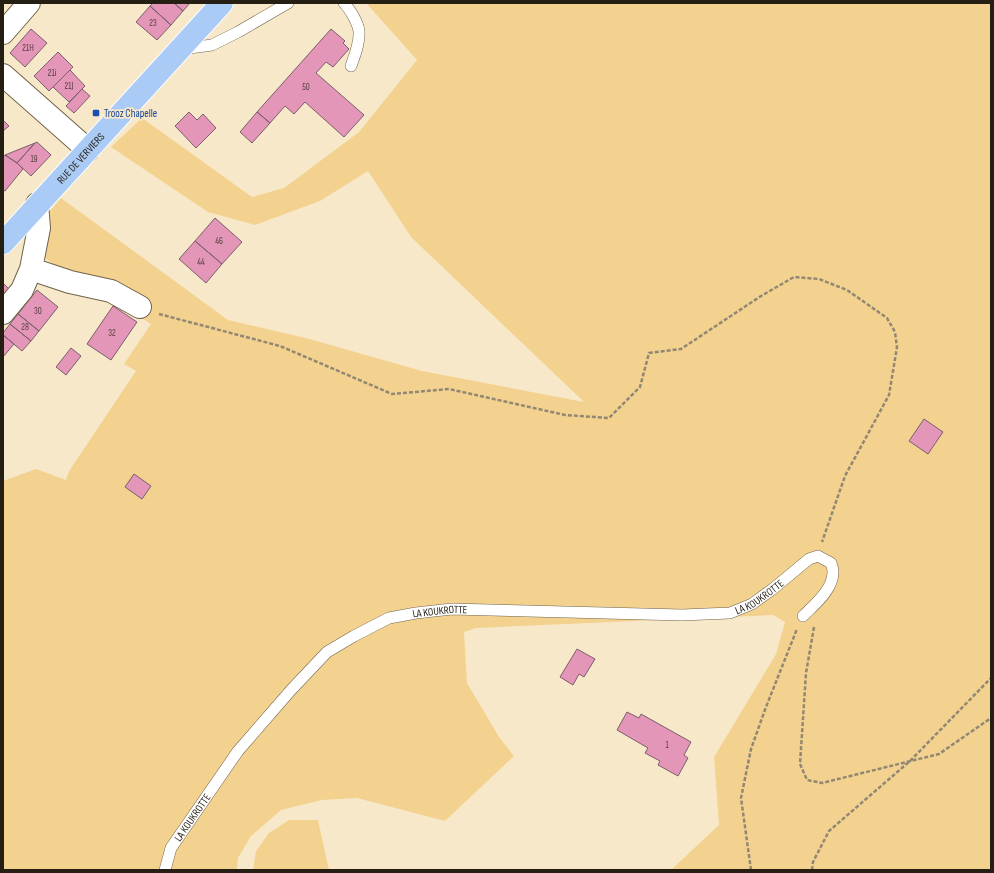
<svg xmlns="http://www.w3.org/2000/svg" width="994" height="873" font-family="'Sofia Sans Condensed',sans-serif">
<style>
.green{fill:#f3d290}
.building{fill:#e396b8;stroke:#7b5e6a}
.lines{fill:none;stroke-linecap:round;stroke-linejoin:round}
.lane-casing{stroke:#706349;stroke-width:12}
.street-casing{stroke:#706349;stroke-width:24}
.primary-casing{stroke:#fff;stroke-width:24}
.path{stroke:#928772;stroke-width:2.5;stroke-dasharray:4 2;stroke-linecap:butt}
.lane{stroke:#fff;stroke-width:11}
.street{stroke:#fff;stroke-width:22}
.primary{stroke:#aacbf6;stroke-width:22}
.transit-dot{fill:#1a4fb4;stroke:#f8e8ca;stroke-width:1.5}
.labels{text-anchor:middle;stroke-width:3.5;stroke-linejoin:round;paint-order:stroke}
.number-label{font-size:9px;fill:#543c3c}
.transit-label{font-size:11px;fill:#164399;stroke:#f8e8ca;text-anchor:start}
.street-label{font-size:11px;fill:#241e13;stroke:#f8e8ca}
</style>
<rect width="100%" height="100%" fill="#f8e8ca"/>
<path class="green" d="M366,3h625v867h-320l48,-45 -5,-68 62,-103 9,-32 -12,-7 -297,13 -12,4 3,51 32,54 15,19 -69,65 -88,-23 -35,2 -41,10 -30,26 -13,22 -1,12h-234v-389l33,-12 30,11 3,-9 67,-100 -12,-7 27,-40 -102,-63 -24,-21 36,-42 167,122 78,18 116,33 162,31 -173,-165 -43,-66 -48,30 -65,24 -47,-13 -97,-65 31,-29 110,79 32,-9 75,-56 58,-72z
M289,820h29l11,50h-76l3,-19 13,-18z"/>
<path class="building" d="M153,3h21l9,8 -12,14 -21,-19z
M174,3h16l-7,8z
M150,6l21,19 -14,15 -21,-18z
M31,29l16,14 -22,24 -15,-14z
M331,29l14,12 -2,2 6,6 -16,18 -7,-5 -10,11 48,42 -20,22 -39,-35 -11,12 -9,-8 -15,17 -13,-11z
M58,52l15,15 -24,24 -15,-15z
M70,70l15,16 -16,16 -16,-15z
M82,89l8,7 -16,17 -8,-7z
M189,112l8,8 6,-6 13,14 -20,20 -21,-22z
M257,112l13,11 -18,20 -12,-11z
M3,120l6,6 -6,5z
M37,142l14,13 -20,21 -14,-13 18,-20z
M35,143l-18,20 -12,-8z
M5,155l12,8 6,6 -18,22 -2,-1v-33z
M215,218l27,24 -20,22 -27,-23z
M195,241l27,23 -16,19 -27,-24z
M3,283l7,7 -7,8z
M37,290l21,17 -19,24 -21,-17z
M113,306l24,16 -26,38 -24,-16z
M18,314l21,17 -8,10 -21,-17z
M10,324l21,17 -9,10 -19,-16v-2z
M3,335l11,9 -11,13z
M71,348l10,8 -15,19 -10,-8z
M924,419l19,13 -15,22 -19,-13z
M134,474l17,12 -9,13 -17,-12z
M577,649l18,10 -11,18 -5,-3 -6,11 -13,-8z
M627,712l12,6 2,-4 50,28 -7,13 4,3 -10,18 -20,-11 2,-4 -15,-8 3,-5 -31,-18z"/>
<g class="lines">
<defs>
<g id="lane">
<path d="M344,3c6,6 14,20 15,28 1,11 -4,24 -8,35"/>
<path d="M182,49l30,-4 26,-13 50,-29"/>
<path id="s1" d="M165,870l6,-22 67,-97 53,-61 36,-38 27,-16 35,-18 27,-5 36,-4 230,6 48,-2 22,-9 22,-16 35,-29 9,-3 13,7c1,3 2,6 2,9 0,18 -19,33 -30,44"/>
</g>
<path id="street" d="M3,33l26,-30
M3,75l85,75
M31,269l39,13 41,9 29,16
M3,313l19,-23 9,-21 8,-41 -2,-24"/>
<g id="primary">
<path id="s2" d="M3,243l219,-240"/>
</g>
</defs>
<use href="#lane" class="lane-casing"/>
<use href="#street" class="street-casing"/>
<use href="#primary" class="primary-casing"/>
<path class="path" d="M159,314l121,32 112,48 57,-5 116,26 44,3 31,-31 9,-34 32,-4 80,-53 33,-19 25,2 28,11 40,28 8,14 2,15 -8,48 -44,81 -23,66
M814,627l-8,46 -6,91 7,16 15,3 117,-29 52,-36
M751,870l-10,-72 10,-49 15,-42 31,-78
M812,870l1,-8 16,-31 81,-70 81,-83"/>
<use href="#lane" class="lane"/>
<use href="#street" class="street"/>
<use href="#primary" class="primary"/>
</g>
<rect class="transit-dot" x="92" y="109" width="8" height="8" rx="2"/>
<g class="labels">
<g class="number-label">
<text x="153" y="26">23</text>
<text x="28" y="51">21H</text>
<text x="52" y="76">21i</text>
<text x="69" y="89">21J</text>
<text x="306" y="90">50</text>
<text x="34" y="162">19</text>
<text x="219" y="244">46</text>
<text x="201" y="265">44</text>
<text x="38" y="314">30</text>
<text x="25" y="330">28</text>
<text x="112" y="336">32</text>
<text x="667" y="748">1</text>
</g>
<g class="transit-label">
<text x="104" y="117">Trooz Chapelle</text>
</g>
<g class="street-label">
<text dy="4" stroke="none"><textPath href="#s2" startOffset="115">RUE DE VERVIERS</textPath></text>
<text dy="4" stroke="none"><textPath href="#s1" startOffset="720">LA KOUKROTTE</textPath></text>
<text dy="4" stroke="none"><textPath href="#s1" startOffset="396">LA KOUKROTTE</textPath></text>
<text dy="4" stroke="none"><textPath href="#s1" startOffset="60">LA KOUKROTTE</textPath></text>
</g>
</g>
<rect width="994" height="873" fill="none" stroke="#241e13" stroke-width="8"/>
</svg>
